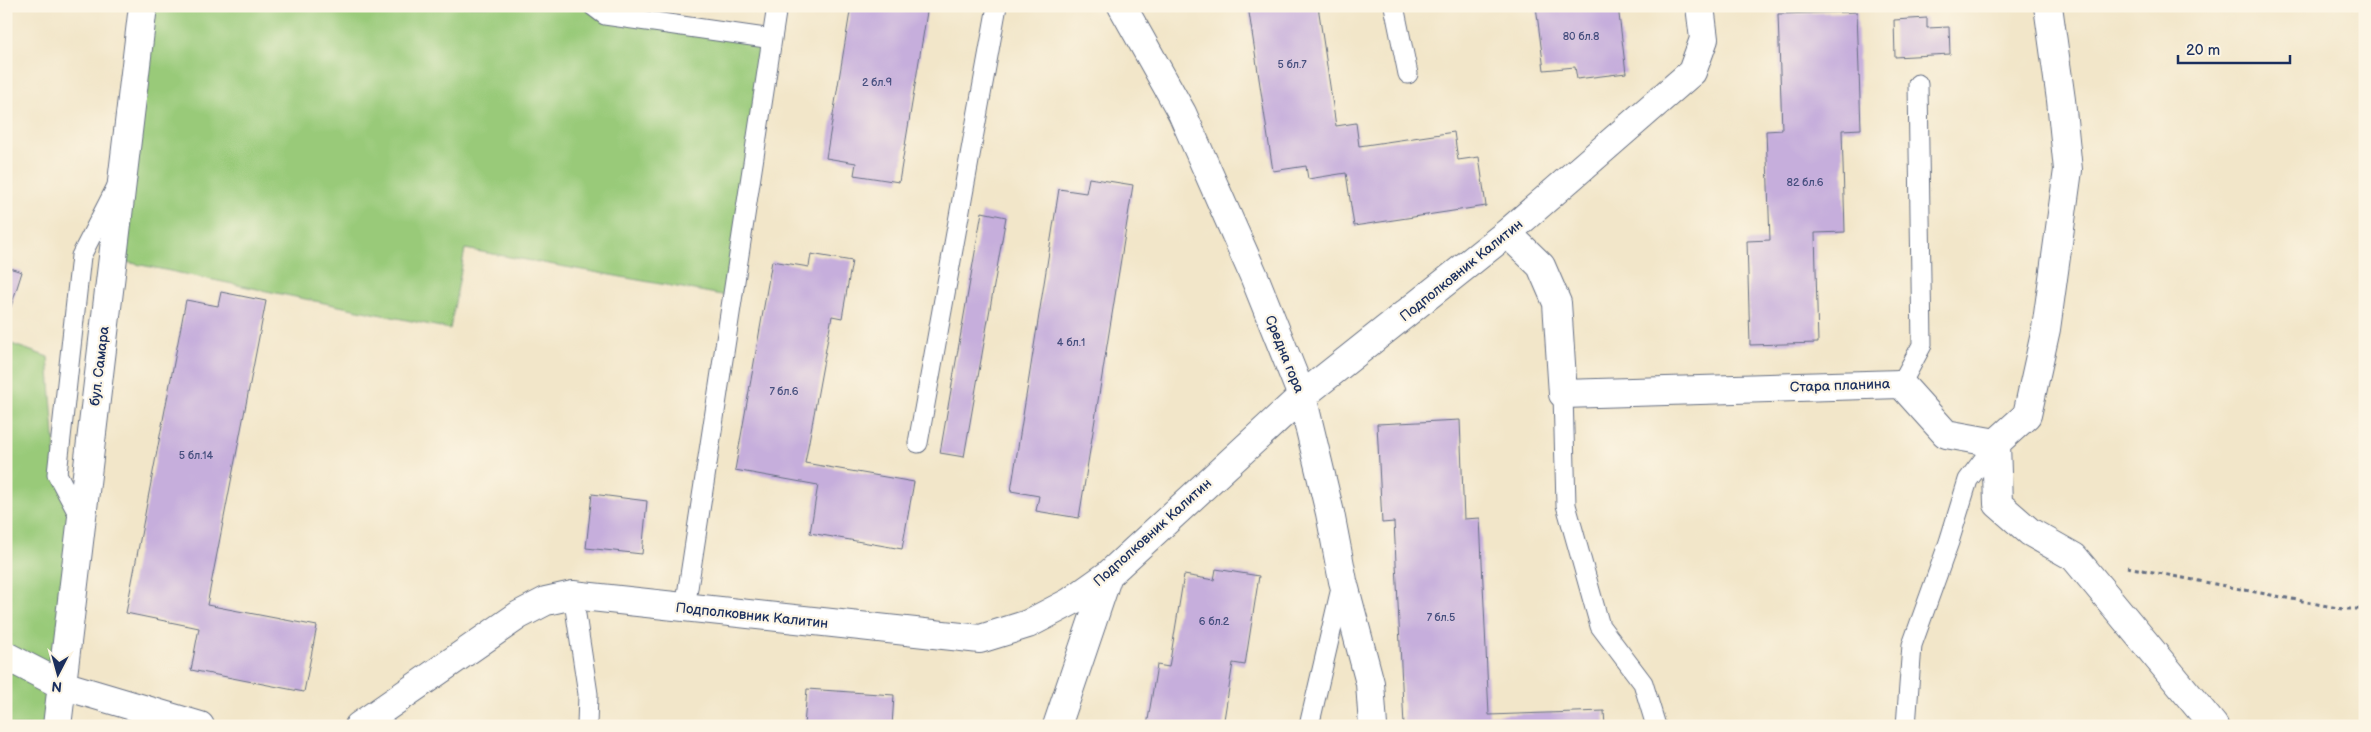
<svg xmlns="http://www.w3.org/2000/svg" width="2371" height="732" font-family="'Balsamiq Sans',sans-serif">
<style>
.green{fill:#99ca79;stroke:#5a7c6c}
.building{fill:#c6aedc}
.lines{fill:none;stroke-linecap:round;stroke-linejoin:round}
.service-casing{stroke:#666f83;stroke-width:21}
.minor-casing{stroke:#666f83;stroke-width:30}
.path{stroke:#666f83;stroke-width:3;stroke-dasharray:4 4;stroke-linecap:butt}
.service{stroke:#fff;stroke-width:19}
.minor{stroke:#fff;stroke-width:28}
.labels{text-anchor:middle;stroke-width:4.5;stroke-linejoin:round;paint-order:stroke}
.number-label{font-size:11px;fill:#464f7e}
.street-label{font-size:14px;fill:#1b2f5e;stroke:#fcf5e5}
</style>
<rect width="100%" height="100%" fill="#fcf5e5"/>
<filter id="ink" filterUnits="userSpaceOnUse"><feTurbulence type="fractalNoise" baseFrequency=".02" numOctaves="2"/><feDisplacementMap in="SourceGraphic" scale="10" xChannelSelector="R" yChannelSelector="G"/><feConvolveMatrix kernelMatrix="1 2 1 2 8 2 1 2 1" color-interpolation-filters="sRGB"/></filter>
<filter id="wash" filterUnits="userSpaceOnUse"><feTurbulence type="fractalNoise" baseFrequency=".0096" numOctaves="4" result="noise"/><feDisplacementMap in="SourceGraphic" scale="20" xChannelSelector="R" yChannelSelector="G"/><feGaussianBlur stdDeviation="1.12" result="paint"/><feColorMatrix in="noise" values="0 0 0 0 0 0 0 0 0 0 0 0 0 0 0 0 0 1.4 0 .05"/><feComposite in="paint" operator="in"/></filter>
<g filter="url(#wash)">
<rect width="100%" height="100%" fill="#f2e6c9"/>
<path class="green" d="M143,6h453l176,33 -39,258 -268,-48 -15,80 -338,-70z
M6,342l42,15 9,117 24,45 -24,207h-51z"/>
<g id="blocks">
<path class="building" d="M851,6h77l-29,176 -45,-7 2,-12 -30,-5z
M1248,6h70l18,120 20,-3 3,23 95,-14 4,28 21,-3 7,49 -132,20 -8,-53 -38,6 -2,-13 -33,5z
M1536,6h82l8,67 -49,6 -2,-12 -31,3z
M1857,12l4,117 -19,1 3,102 -30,1 3,110 -68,2 -3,-104 23,-1 -4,-109 16,-1 -4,-116z
M1927,18v10l22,-1 1,27 -55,3 -1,-37z
M1089,178l44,7 -54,333 -43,-7 3,-15 -28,-5 48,-302 27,4z
M982,212l24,5 -42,240 -24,-4z
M811,254l41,7 -10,57 -10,-2 -27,147 109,19 -12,67 -92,-16 8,-48 -83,-15 37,-209 37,6z
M6,267l16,5 -15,47h-1z
M221,292l45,9 -59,304 110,21 -13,66 -113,-22 8,-42 -73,-15 60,-313 32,6z
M1460,420l4,99 16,-1 9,197 115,-4 1,15h-201l-10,-204 -12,1 -5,-99z
M592,494l55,7 -5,53 -56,-6z
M1216,569l43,7 -14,89 -12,-2 -10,63h-76l10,-61 12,2 15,-92 30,5z
M807,689l87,6 -2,31h-88z"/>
</g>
</g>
<g filter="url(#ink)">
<use href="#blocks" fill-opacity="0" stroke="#666f83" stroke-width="1"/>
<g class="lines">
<defs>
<path id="service" d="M593,6l12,9 167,24
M1394,6l14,68
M1901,384l21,-39 -4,-261
M1563,394l3,111 34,121 43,57 13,43
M918,443l79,-437
M81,519l-24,-45 24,-218 36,-70
M573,595l15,99 -1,32
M685,608l92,-602
M1309,726l33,-142
M1906,726l6,-81 37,-103 19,-62 28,-37"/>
<path id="minor" d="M1122,6l60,107 72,163 48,120 28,117 13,68 27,102 3,43
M1507,233l34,33 16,37 6,91 338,-10 45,50 50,9 31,-28 19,-86 22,-159 -7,-70 -13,-94
M1996,443l2,61 32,28 44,25 140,169
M6,656l56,29 138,41
M57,726l86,-720
M359,726l160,-111 27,-14 27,-6 407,44 48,-15 42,-22 38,-27 194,-179 205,-163 185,-161 12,-33 -4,-33
M1057,726l51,-151"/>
</defs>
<use href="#service" class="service-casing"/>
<use href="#minor" class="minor-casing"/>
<path class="path" d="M2127,567l216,42h22"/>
<use href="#service" class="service"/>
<use href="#minor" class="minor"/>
</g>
</g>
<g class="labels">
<g class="number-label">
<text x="1581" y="40">80 бл.8</text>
<text x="1292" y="68">5 бл.7</text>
<text x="877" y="86">2 бл.9</text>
<text x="1805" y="186">82 бл.6</text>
<text x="1071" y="346">4 бл.1</text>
<text x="784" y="395">7 бл.6</text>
<text x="196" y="459">5 бл.14</text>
<text x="1441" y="621">7 бл.5</text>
<text x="1214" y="625">6 бл.2</text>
</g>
<g class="street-label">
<text transform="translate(1461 270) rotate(-39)" y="5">Подполковник Калитин</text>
<text transform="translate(1285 354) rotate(68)" y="5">Средна гора</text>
<text transform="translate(99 366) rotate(-83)" y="5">бул. Самара</text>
<text transform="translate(1840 385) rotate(-2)" y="5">Стара планина</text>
<text transform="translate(1152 532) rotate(-42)" y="5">Подполковник Калитин</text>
<text transform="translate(752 615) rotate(6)" y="5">Подполковник Калитин</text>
</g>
</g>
<rect width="2371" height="732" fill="none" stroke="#fcf5e5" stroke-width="25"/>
<g transform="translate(58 674) rotate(186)" stroke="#fcf5e5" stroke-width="4" paint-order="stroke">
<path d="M0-4L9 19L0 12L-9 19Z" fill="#1b2f5e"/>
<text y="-8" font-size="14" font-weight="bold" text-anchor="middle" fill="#1b2f5e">N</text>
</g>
<path d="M2178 55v8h112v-8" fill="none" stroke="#1b2f5e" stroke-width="2.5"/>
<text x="2186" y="55" font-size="15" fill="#1b2f5e" stroke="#fcf5e5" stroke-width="4" paint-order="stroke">20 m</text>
</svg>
